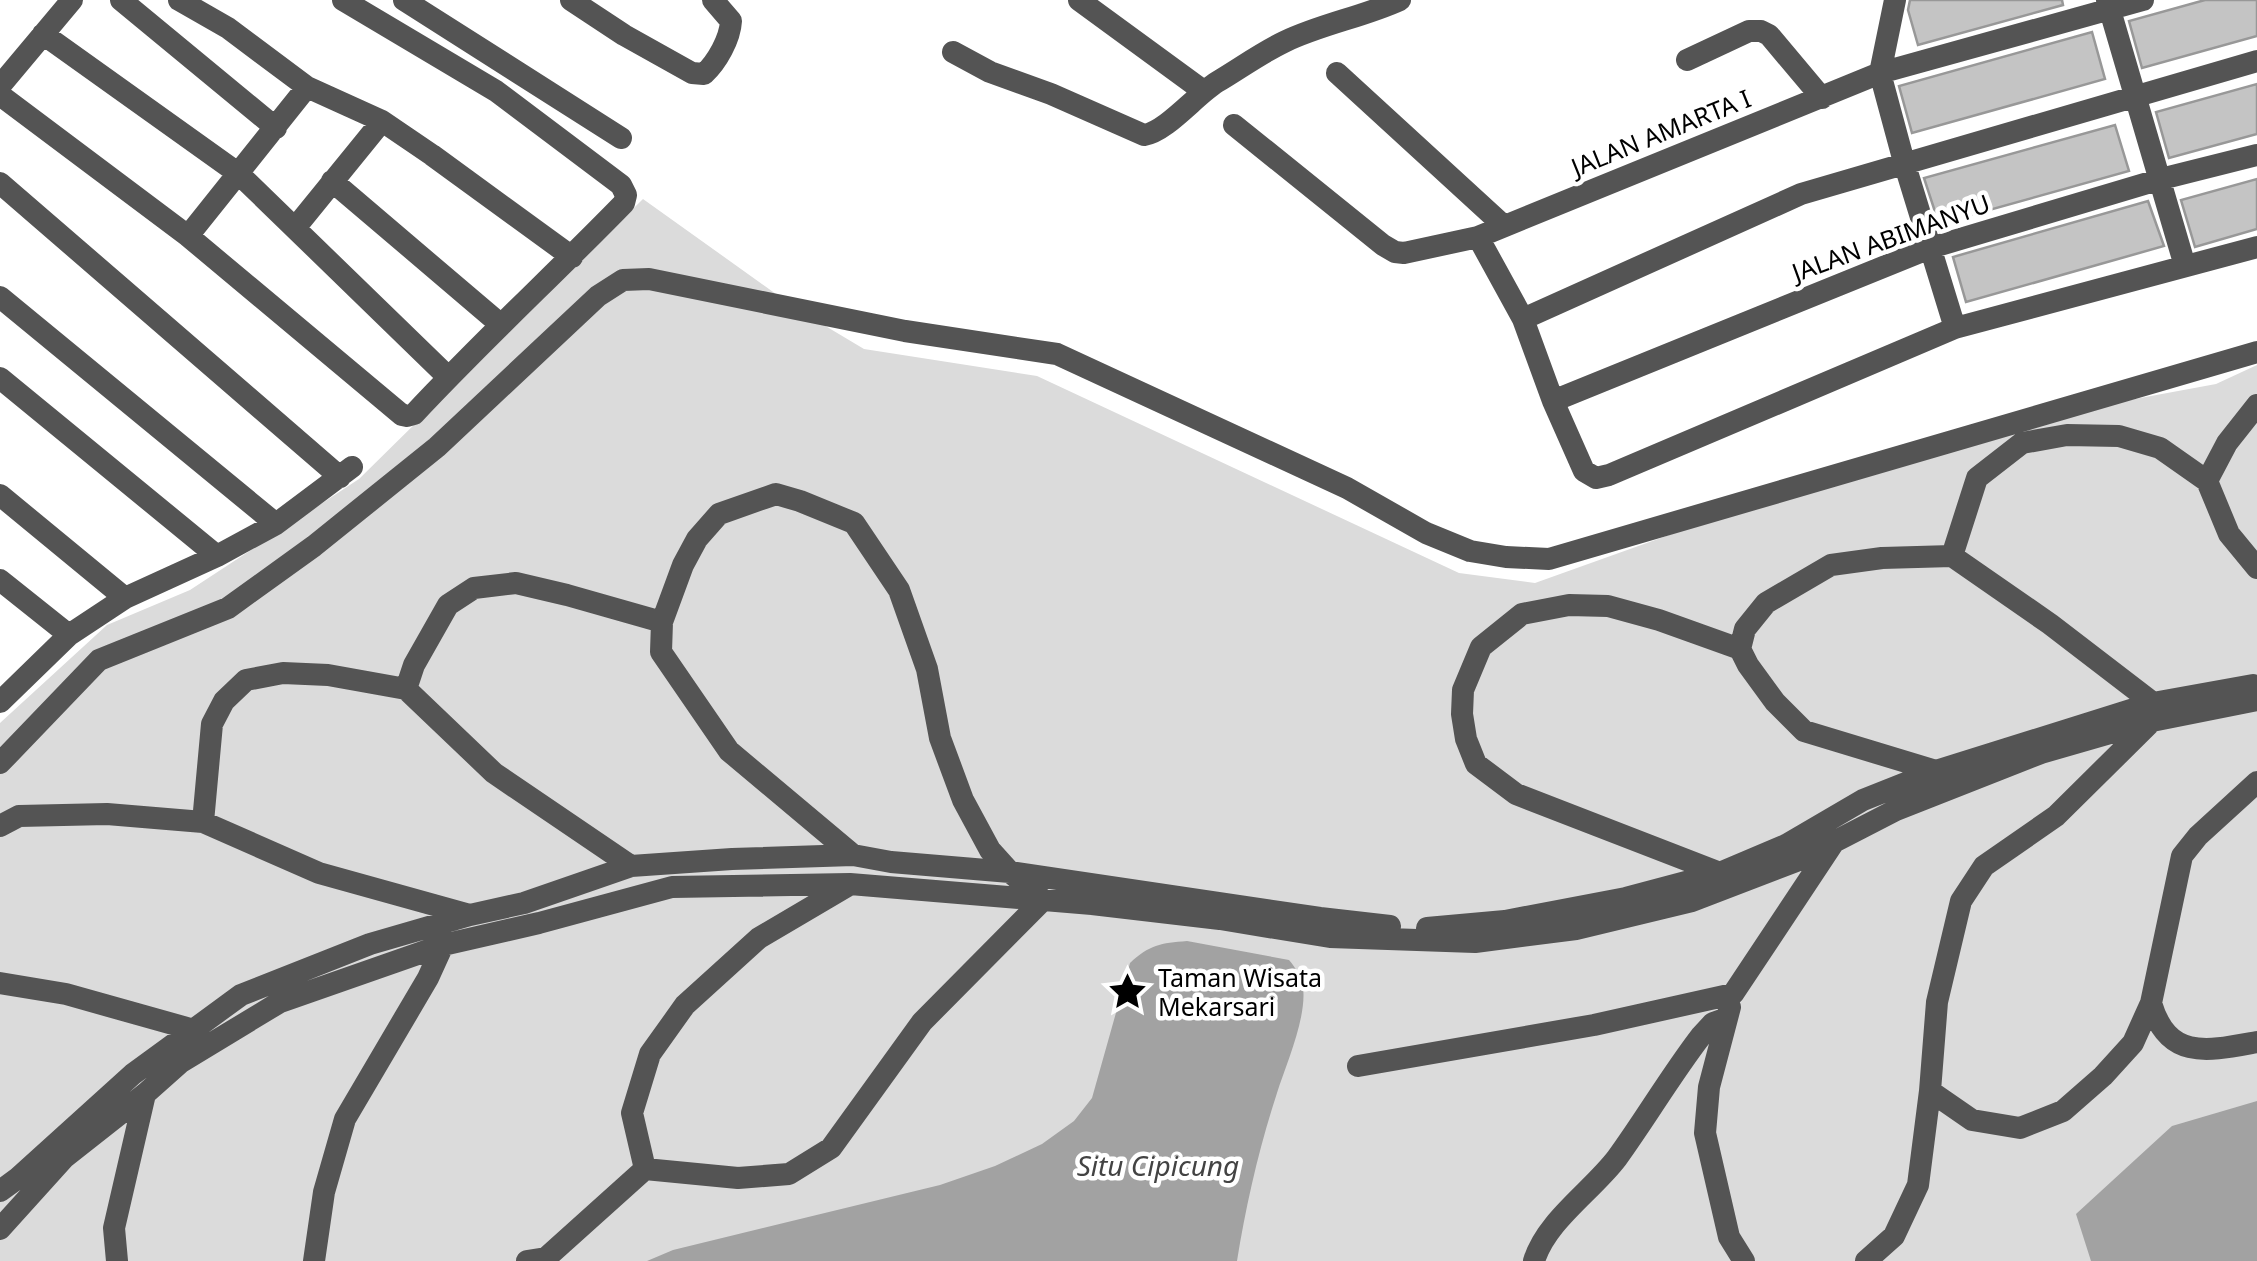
<svg xmlns="http://www.w3.org/2000/svg" width="2257" height="1261" font-family="'Noto Sans',sans-serif">
<style>
.green{fill:#dbdbdb}
.water{fill:#a2a2a2}
.building{fill:#c4c4c4;stroke:#989898;stroke-width:2.5}
.lines{fill:none;stroke-linecap:round;stroke-linejoin:round}
.minor{stroke:#545454;stroke-width:22}
.labels{text-anchor:middle;stroke-width:9;stroke-linejoin:round;paint-order:stroke}
.street-label{font-size:25px;fill:#000;stroke:#fff}
.poi-label{font-size:25px;fill:#000;stroke:#fff;text-anchor:start}
.water-label{font-size:28px;font-style:italic;fill:#434343;stroke:#fff}
</style>
<rect width="100%" height="100%" fill="#fff"/>
<path class="green" d="M643,199l154,110 67,40 173,27 422,197 76,10 422,-151 259,-48 41,-19v896h-2257v-538l107,-98 83,-35 169,-111z"/>
<path class="water" d="M1187,941l102,19c7,8 12,17 14,27 4,31 -17,77 -26,106 -18,55 -31,112 -40,168h-590l26,-11 267,-65 55,-19 47,-22 32,-23 18,-23 38,-135c19,-18 31,-20 57,-22z
M2257,1101v160h-166l-15,-47 96,-88z"/>
<path class="building" d="M1910,0h152l1,5 -145,40 -10,-35z
M2205,0h52v36l-115,32 -13,-47z
M2092,32l13,47 -193,54 -13,-47z
M2257,84v50l-88,24 -13,-46z
M2115,125l14,46 -190,53 -15,-46z
M2257,179v50l-62,18 -14,-47z
M2148,201l16,45 -198,56 -13,-45z"/>
<g class="lines">
<path class="minor" d="M121,0l155,128
M179,0l49,28 79,59 75,34 50,34 140,102
M404,0l217,138
M571,0l53,35 68,38 12,1c13,-12 26,-35 27,-53l-18,-21
M1079,0l123,90
M1895,0l-15,73 24,89 51,166
M2107,0l78,266
M43,34l196,140 209,203
M953,52l37,20 61,22 93,41c22,-3 52,-40 73,-53 22,-13 44,-29 67,-40 37,-18 79,-25 116,-42
M1687,60l62,-29h12l8,4 53,63
M1337,73l167,153
M0,86l72,-86
M0,95l188,141 214,179 5,1 7,-2c68,-73 141,-140 210,-211l2,-8 -5,-10 -125,-94 -153,-91
M1234,125l149,120 12,7 9,1 74,-16 402,-164 263,-73
M332,181l168,143
M0,183l340,294
M295,228l87,-107
M188,236l119,-149
M1478,237l45,82 30,82 31,70 12,7 13,-3 346,-147 302,-81
M0,297l276,227
M1523,319l278,-125 456,-133
M0,378l217,178
M1553,401l377,-153 231,-69 96,-24
M2257,405l-30,38 -20,38 22,53 28,34
M0,495l125,103
M0,580l69,55
M0,702l69,-67 56,-37 92,-42 59,-32 76,-57
M2153,703l-103,-79 -98,-68 25,-78 45,-35 45,-8 52,1 41,12 47,33
M0,763l99,-103 129,-52 86,-62 123,-99 161,-151 25,-16 26,-1 256,52 152,23 290,134 79,45 44,18 36,6 43,2 708,-207
M1936,771l-132,-40 -29,-29 -27,-37 -8,-16 5,-20 21,-26 65,-38 51,-7 70,-2
M203,822l116,51 151,42
M0,826l19,-10 88,-2 96,8 9,-98 12,-23 22,-21 37,-7 45,2 78,14
M631,866l-137,-93 -88,-84 8,-24 34,-60 26,-17 42,-5 51,12 95,27
M1720,873l-204,-79 -40,-30 -10,-25 -4,-25 1,-24 18,-43 41,-33 47,-9 39,1 51,14 81,29
M1427,928l78,-7 121,-23 94,-25 66,-28 77,-45 73,-29 217,-68 100,-18
M0,983l66,11 128,36
M2151,1003c17,58 57,48 106,39
M1730,1007l-21,80 -4,46 24,104 15,24
M1358,1066l236,-41 139,-31 99,-149
M1930,1091l42,29 48,8 43,-17 40,-35 30,-33 18,-40 31,-147 16,-20 59,-54
M645,1169l93,9 51,-4 42,-26 91,-126 121,-122 -33,-28 -20,-22 -27,-50 -23,-62 -13,-69 -28,-79 -45,-67 -54,-22 -24,-7 -57,20 -22,25 -14,26 -21,57 -1,30 68,99 124,104
M0,1191l18,-13 115,-104 108,-79 129,-51 100,-29 54,-12 107,-37 101,-7 121,-4 38,7 119,10 310,46 70,8
M0,1229l65,-72 80,-63 36,-32 99,-60 163,-57 96,-22 133,-36 178,-3 242,20 128,15 110,18 145,5 101,-13 116,-28 107,-41 97,-50 145,-57 111,-32 105,-21
M117,1261l-3,-33 31,-134
M314,1261l10,-69 21,-73 83,-141 15,-33
M527,1261l19,-3 99,-89 -13,-56 18,-59 35,-49 74,-67 90,-53
M1534,1261c12,-40 58,-70 83,-103 29,-40 54,-83 84,-122l12,-13 14,-5
M1866,1261l28,-25 24,-51 12,-94 7,-89 24,-101 23,-35 72,-50 93,-92"/>
</g>
<defs>
<symbol id="sight-bare" viewBox="-9 -9 18 18"><path d="M0-6L1.8-2.2L6-1.7L2.9 1.2L3.7 5.4L0 3.3L-3.7 5.4L-2.9 1.2L-6-1.7L-1.8-2.2Z" fill="#000" stroke="#fff" stroke-width="2.5" paint-order="stroke"/></symbol>
</defs>
<g fill-rule="evenodd">
<use href="#sight-bare" x="1100" y="964" width="55" height="55"/>
</g>
<g class="labels">
<g class="street-label">
<text transform="translate(1661 133) rotate(-22)" y="9">JALAN AMARTA I</text>
<text transform="translate(1891 238) rotate(-20)" y="9">JALAN ABIMANYU</text>
</g>
<g class="poi-label">
<text x="1158" y="987">Taman Wisata<tspan x="1158" dy="29">Mekarsari</tspan></text>
</g>
<g class="water-label">
<text x="1158" y="1176">Situ Cipicung</text>
</g>
</g>
</svg>
